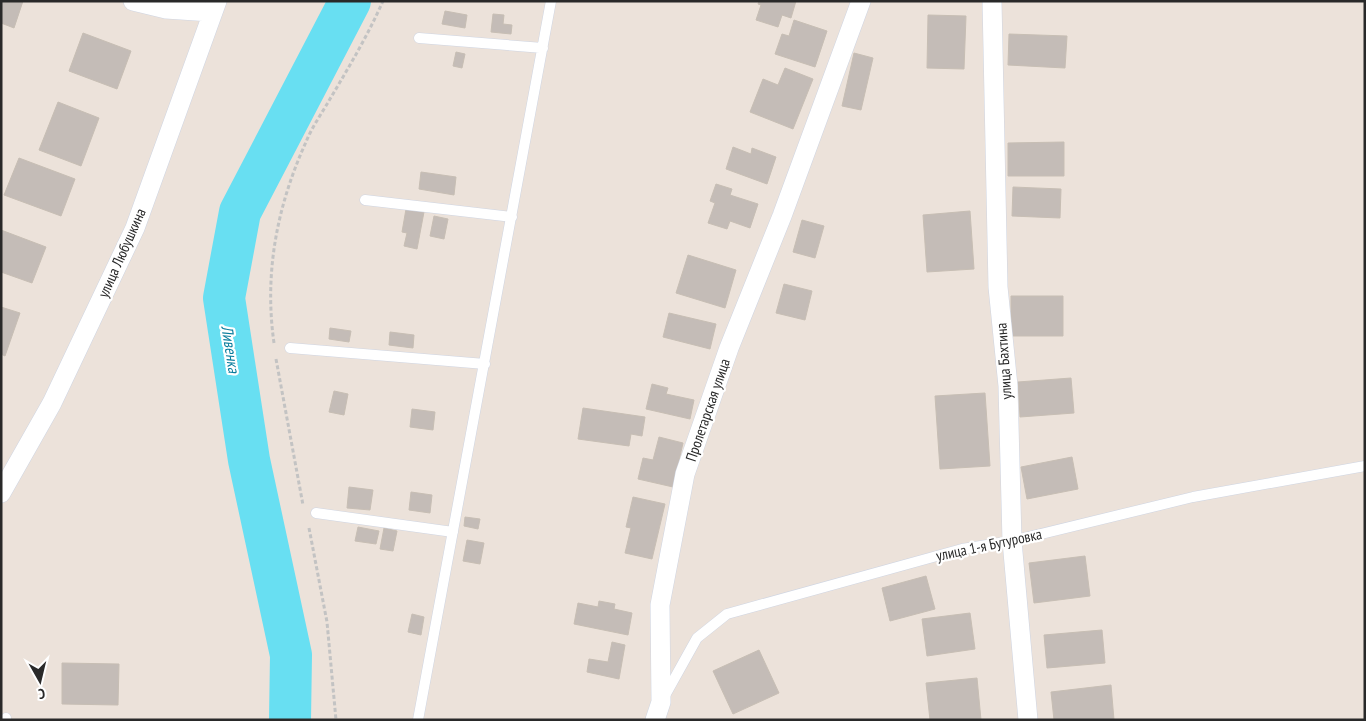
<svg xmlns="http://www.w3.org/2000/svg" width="1366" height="721" font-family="'PT Sans Narrow',sans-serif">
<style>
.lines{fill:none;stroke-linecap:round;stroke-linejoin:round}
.river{stroke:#68dff2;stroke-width:42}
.building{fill:#c4bcb7;stroke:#c7beb4}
.service-casing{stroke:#cfd5e2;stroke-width:11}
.minor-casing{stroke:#cfd5e2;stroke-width:20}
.path{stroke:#c3c3c3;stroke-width:3;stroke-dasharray:4 2.5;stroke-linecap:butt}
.service{stroke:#fff;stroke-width:10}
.minor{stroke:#fff;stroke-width:19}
.labels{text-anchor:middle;stroke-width:4.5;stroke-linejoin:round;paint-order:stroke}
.street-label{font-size:15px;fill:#292929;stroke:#fff}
.water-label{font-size:16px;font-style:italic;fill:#097c9c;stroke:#fff}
</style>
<rect width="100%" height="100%" fill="#ece2da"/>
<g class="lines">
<path class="river" d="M290,720l1,-65 -42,-195 -25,-162 16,-86 110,-211"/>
</g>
<path class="building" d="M1,1h22l-9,27 -13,-5z
M759,1h37l-5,17 -9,-3 -4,12 -22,-7 5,-15 -3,-1z
M445,11l22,4 -2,13 -23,-4z
M493,14l11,1 -1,9 9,1 -1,9 -20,-2z
M928,15l38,1 -2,53 -37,-1z
M794,20l33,11 -12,36 -40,-13 7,-20 7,2z
M83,33l48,18 -14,38 -48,-18z
M1009,34l58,2 -2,32 -57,-3z
M456,52l9,2 -3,14 -9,-2z
M854,53l19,5 -12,52 -19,-4z
M785,68l28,11 -20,50 -43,-17 13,-33 15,6z
M58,102l41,16 -18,48 -42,-16z
M1064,142v34h-56v-33z
M733,147l18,7 1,-6 24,9 -9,27 -41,-15z
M19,158l56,21 -14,37 -57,-21z
M421,172l35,5 -2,18 -35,-6z
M716,184l16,5 -2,6 28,9 -8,24 -20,-7 -3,8 -19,-6 7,-20 -5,-2z
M1013,187l48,2 -1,29 -48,-2z
M406,209l18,3 -7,37 -13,-3 3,-13 -5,-1z
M970,211l4,58 -47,3 -4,-57z
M434,216l14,3 -4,20 -14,-3z
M802,220l22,6 -9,32 -22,-6z
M1,230l45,17 -14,36 -31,-11z
M688,255l48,15 -11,38 -49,-15z
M784,284l28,7 -7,29 -29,-7z
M1011,296h52v40h-52z
M1,307l19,6 -15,43 -4,-2z
M669,313l47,11 -6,25 -47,-12z
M330,328l21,3 -2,11 -20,-3z
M390,332l24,3 -1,13 -24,-3z
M1071,378l3,35 -54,4 -2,-35z
M652,384l16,4 -2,6 28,6 -4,19 -44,-10z
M334,391l14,3 -4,21 -15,-3z
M985,393l5,73 -50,3 -5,-73z
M583,408l62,9 -3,19 -11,-2 -2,12 -51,-7z
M412,409l23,3 -2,18 -23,-3z
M659,437l24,6 -10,44 -35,-8 5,-21 10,2z
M1072,457l6,32 -51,10 -6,-32z
M349,487l24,3 -3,20 -23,-2z
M411,492l21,3 -2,18 -21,-3z
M633,497l32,7 -13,55 -27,-6 6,-25 -5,-1z
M465,517l15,2 -2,10 -14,-3z
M358,527l21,4 -3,13 -21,-3z
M384,528l13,3 -4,20 -13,-2z
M467,540l17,3 -4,21 -17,-3z
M1085,556l5,40 -56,7 -5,-40z
M926,576l9,33 -45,12 -8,-33z
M599,601l16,3 -1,5 18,4 -4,22 -54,-11 4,-21 20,4z
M970,613l5,36 -48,7 -5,-37z
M412,614l12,3 -3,18 -13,-3z
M1102,630l3,33 -58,5 -3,-33z
M612,642l13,3 -6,34 -32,-7 2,-13 19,3z
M759,650l20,43 -46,21 -20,-43z
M62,663l57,1 -1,41 -56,-1z
M977,678l4,42h-51l-4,-37z
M1111,685l3,35h-60l-3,-28z"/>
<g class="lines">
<defs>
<path id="service" d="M419,38l124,10
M365,200l147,17
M290,348l195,16
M316,513l137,19
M663,699l34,-61 30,-24 235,-65 50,-8 181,-44 172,-31
M6,718v2
M418,720l133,-719"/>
<path id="minor" d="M133,1l33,8 45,3
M992,1l6,286 10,99 4,155 16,179
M1,493l51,-90 83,-175 82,-227
M655,720l6,-18 -1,-97 25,-131 44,-126 53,-132 79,-215"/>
</defs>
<use href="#service" class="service-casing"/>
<use href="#minor" class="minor-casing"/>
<path class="path" d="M274,343c-10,-70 3,-137 32,-201 6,-15 16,-29 24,-43 19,-32 38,-64 53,-98
M276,359l27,146
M309,528l18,94 9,98"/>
<use href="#service" class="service"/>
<use href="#minor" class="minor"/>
</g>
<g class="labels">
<g class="street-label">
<text transform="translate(122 253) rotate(-66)" y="5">улица Любушкина</text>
<text transform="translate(1004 361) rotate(-94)" y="5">улица Бахтина</text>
<text transform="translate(708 410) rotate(-71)" y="5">Пролетарская улица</text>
<text transform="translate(989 545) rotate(-12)" y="5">улица 1-я Бутуровка</text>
</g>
<g class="water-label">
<text transform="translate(231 349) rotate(81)" y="6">Ливенка</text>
</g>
</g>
<rect width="1366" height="721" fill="none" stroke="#292929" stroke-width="5"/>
<g transform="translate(40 681) rotate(172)" stroke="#ffffff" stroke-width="4" paint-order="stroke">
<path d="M0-4L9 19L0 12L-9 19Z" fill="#292929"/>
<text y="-8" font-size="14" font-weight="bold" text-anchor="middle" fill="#292929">С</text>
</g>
</svg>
